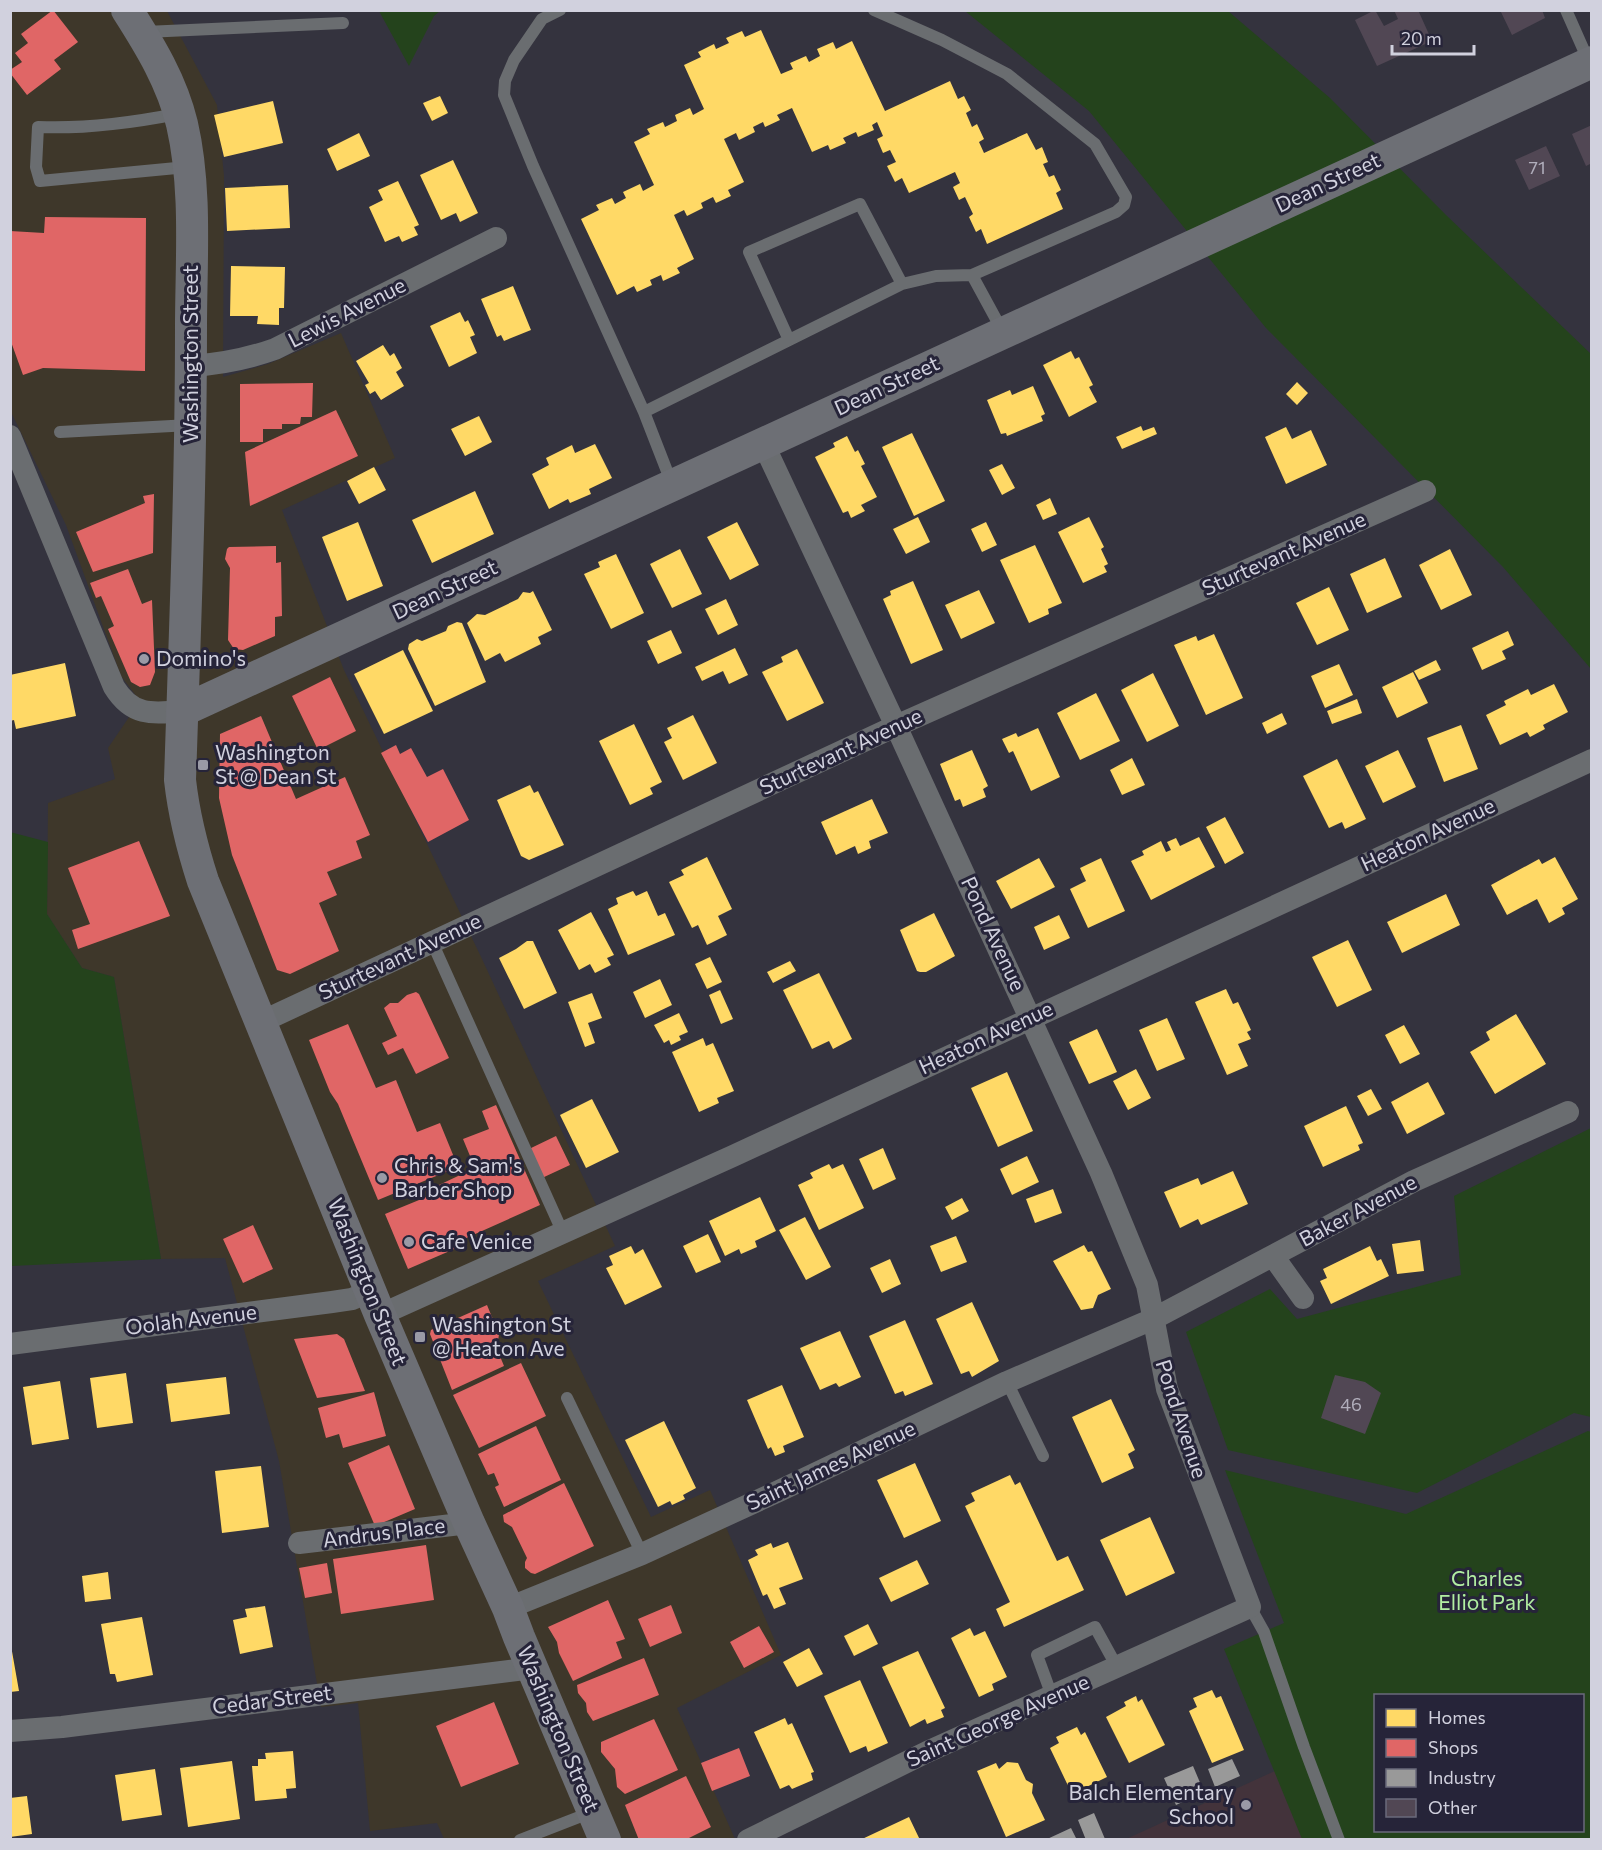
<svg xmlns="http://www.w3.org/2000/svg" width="1602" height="1850" font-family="Commissioner,sans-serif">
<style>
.commercial{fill:#3e372a}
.education{fill:#43333b}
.green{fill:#24431c;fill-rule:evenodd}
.homes{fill:#ffd966}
.shops{fill:#e06666}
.industry{fill:#999}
.building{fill:#514754}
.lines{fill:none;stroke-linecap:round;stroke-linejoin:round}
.lane{stroke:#6a6d70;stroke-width:12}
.street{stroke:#6a6d70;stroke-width:22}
.secondary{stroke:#6d6f75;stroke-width:32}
.poi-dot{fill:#9a9aa6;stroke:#262439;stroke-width:2}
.labels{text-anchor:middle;stroke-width:6;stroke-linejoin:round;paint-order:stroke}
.number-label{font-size:18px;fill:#b1aebc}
.street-label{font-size:21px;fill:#d1d1de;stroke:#262439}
.poi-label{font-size:21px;fill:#d1d1de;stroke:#262439;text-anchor:start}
.park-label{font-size:21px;fill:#b1eea1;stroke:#262439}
</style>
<rect width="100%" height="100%" fill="#34333e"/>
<path class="commercial" d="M11,11h156l50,94 7,71 -1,201 45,-13 73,-31 54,125 -113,52 62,160 138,289 133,287 -77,35 113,236 59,-27 71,165 -104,53 58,131h-291l-7,-16 -67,8 -12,-128 -37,4 -42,-246 -54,-203 -64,1 -47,-282 -32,-9 -35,-54 1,-111 67,-24 -7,-31 32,-47 -19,-25 -55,-151 -55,-113z"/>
<path class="education" d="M1277,1770l28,70h-181z"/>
<path class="green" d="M379,11h61l-6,5 -25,50z
M965,11h263l102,87 116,117 145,139v315l-88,-102 -237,-239 -177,-217z
M10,832l38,10 -1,72 35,54 32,9 47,282 -150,7z
M1591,1128v289l-17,-4 -157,80 -189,-43 -42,-118 84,-43 27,30 164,-44 -7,-79z
M1588,1431l3,1v407h-289l-78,-190 60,-26 -59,-153 181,44zM1376,1696h206v134h-206z"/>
<path class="homes" d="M761,30l20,44 12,-5 -3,-6 16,-7 3,6 11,-6 -3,-7 16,-7 3,7 16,-8 33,70 65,-30 8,18 6,-3 7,14 -5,3 6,14 5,-3 7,15 -5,3 5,11 43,-20 9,17 6,-3 6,15 -5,2 6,13 5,-2 7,15 -5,3 7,16 -76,35 -6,-15 -5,3 -7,-15 4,-3 -8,-17 -6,3 -6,-13 7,-4 -5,-11 -46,21 -7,-15 -7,4 -8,-16 9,-4 -6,-12 -7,3 -6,-14 6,-3 -6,-14 -5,3 2,5 -16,7 -2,-5 -13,6 3,5 -16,7 -2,-5 -16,7 -20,-44 -15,7 3,5 -15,7 -2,-5 -10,5 2,5 -16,8 -3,-7 -12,6 20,43 -16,8 3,6 -15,7 -3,-6 -12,6 2,5 -16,8 -3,-6 -10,5 20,44 -17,9 3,5 -17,8 -2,-6 -11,5 2,5 -15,7 -3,-6 -17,9 -36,-76 18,-9 -3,-5 16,-7 3,6 11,-6 -3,-6 17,-8 3,7 11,-6 -20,-43 16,-8 -3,-5 16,-7 2,5 12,-6 -2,-6 15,-7 3,7 11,-6 -20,-44 17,-8 -3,-5 16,-8 2,5 13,-6 -3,-5 16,-7 3,6z
M440,96l8,17 -16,8 -9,-18z
M273,101l10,42 -59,14 -10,-42z
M359,133l11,23 -33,15 -10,-22z
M453,160l25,53 -18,9 -4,-9 -15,7 -21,-45z
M398,181l21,44 -5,2 4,8 -16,7 -3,-6 -14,6 -16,-35 14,-7 -5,-10z
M288,185l2,43 -63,3 -2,-43z
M231,266l54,1 -1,41h-5v17l-22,-1 1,-8h-28z
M513,286l18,44 -27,11 -3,-6 -4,2 -16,-38z
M460,312l5,10 3,-2 7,15 -5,2 7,16 -28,14 -19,-41z
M383,345l7,11 4,-3 8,15 -6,4 8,14 -23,14 -6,-9 -5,3 -5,-9 4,-2 -13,-22z
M1071,351l4,8 4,-2 14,28 -4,2 8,15 -28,15 -26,-52z
M1297,382l11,11 -11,12 -11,-11z
M1033,386l12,28 -4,2 2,5 -36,15 -1,-3 -5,1 -14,-34 23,-10 2,5z
M479,416l13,26 -27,14 -14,-27z
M1141,426l2,5 11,-4 3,7 -35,15 -6,-12z
M1286,427l6,12 19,-9 16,35 -41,19 -21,-47z
M912,433l33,68 -31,15 -32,-69z
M847,436l8,16 3,-2 7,14 -4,2 16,31 -16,8 4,6 -14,7 -3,-7 -5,2 -28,-56 20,-10 -2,-4z
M595,444l17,34 -23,11 2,5 -21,9 -2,-4 -19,10 -17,-35 17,-9 -3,-7 26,-13 3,8z
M1002,464l13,24 -13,7 -13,-25z
M374,467l12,23 -27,14 -12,-23z
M475,491l19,43 -62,29 -20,-43z
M1050,498l7,16 -14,6 -7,-15z
M918,517l12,25 -24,12 -13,-25z
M1089,517l15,30 -3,2 7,15 -4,2 3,6 -24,11 -25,-51z
M358,522l25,64 -36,15 -25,-64z
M737,522l22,43 -29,15 -23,-43z
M986,522l11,23 -15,7 -11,-23z
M1035,545l27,58 -14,6 1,5 -20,9 -29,-63z
M680,549l22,45 -30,14 -22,-44z
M1450,549l22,46 -31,15 -22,-45z
M616,554l28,59 -33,16 -27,-55 16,-7 -2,-5z
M1385,558l17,39 -35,16 -17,-39z
M913,581l30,69 -32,14 -28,-65 8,-4 -1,-4z
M1329,587l20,43 -32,15 -21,-42z
M979,590l16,33 -34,16 -16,-34z
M533,591l19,39 -14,7 3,7 -36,18 -5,-9 -15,8 -18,-38 10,-9 8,1 33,-16 5,-7 7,1z
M726,599l12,26 -20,10 -13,-26z
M457,622l5,1 24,59 -51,24 -27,-57 1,-5 8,-5 5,2 24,-10 2,-5z
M671,630l11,23 -24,11 -11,-23z
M1508,631l6,14 -12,6 4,8 -24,11 -10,-22z
M1214,634l29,64 -37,17 -32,-70 22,-9 2,5z
M735,648l13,27 -19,9 -6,-13 -21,10 -7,-14z
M797,649l27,54 -37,18 -25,-49 21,-10 -2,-5z
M403,650l30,61 -49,23 -30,-60z
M1436,660l5,10 -22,10 -5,-9z
M65,663l11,53 -60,13 -2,-9 -4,1v-46z
M1339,664l14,31 -28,13 -14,-32z
M1413,672l15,31 -31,15 -15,-31z
M1153,673l26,53 -32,16 -26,-52z
M1554,684l14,28 -25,13 2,4 -15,8 -3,-5 -27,13 -14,-30 20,-10 -2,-4 24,-12 3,6z
M1096,693l24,48 -40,19 -23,-47z
M1357,699l5,14 -30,11 -5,-13z
M1282,713l5,11 -20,10 -5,-11z
M693,715l24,48 -34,17 -19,-38 8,-4 -5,-10z
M634,724l28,58 -12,6 3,6 -23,11 -31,-64z
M1461,725l17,44 -34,13 -17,-44z
M1038,728l22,49 -29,14 -18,-40 -4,2 -7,-14 14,-6 2,4z
M972,750l16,36 -5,3 3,8 -23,10 -3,-8 -5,2 -15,-37z
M1398,750l18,37 -33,16 -18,-37z
M1132,758l13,27 -23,10 -12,-25z
M1337,759l29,60 -21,10 -3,-7 -13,6 -26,-52z
M530,785l4,8 4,-2 26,54 -35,15 -8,-4 -24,-56z
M872,799l16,34 -19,8 2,7 -13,6 -3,-8 -19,9 -15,-33z
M1225,817l19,36 -19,11 -19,-37z
M1199,837l16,30 -64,33 -20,-39 13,-6 -2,-4 19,-10 5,11 5,-2 -4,-8 9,-4 4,8z
M707,857l25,52 -14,7 9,19 -20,10 -9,-20 -6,3 -23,-46 15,-7 -3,-5z
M1555,857l23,42 -16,9 3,6 -16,9 -12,-24 -30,16 -16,-30 48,-26 3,5z
M1039,858l16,29 -44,22 -15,-28z
M1101,858l24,53 -37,17 -18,-39 16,-8 -6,-13z
M633,891l3,5 11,-5 11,25 7,-3 10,22 -47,20 -20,-46 10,-5 -2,-6z
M1446,894l14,31 -58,28 -15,-31z
M591,912l23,43 -7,3 4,7 -16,8 -5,-9 -11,6 -21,-40z
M934,913l21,43 -29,16h-6l-3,-1 -17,-41z
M1059,915l11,23 -26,12 -10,-23z
M1348,940l24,50 -35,17 -25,-50z
M527,941h6l24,52 -33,16 -25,-51 17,-9z
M710,957l12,25 -15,7 -12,-25z
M790,961l6,10 -23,12 -6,-11z
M819,973l33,66 -19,10 -4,-8 -17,8 -29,-59z
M660,979l12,26 -27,13 -12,-26z
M1226,989l7,15 5,-2 13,28 -4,2 4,7 -13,5 10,22 -21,9 -32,-73z
M720,990l13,29 -12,5 -12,-29z
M592,993l10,25 -14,5 7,20 -10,4 -17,-45z
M679,1013l9,19 -9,4 2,4 -10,5 -2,-5 -5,3 -10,-18z
M1516,1014l30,50 -51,30 -25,-42 20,-12 -4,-8z
M1167,1018l18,41 -28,12 -18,-41z
M1404,1025l16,29 -20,10 -15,-29z
M1097,1029l20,43 -28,12 -20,-42z
M703,1038l3,8 7,-3 21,48 -17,7 2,5 -20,9 -27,-60z
M1136,1069l15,29 -23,12 -15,-29z
M1007,1072l26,59 -35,16 -27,-59z
M1428,1082l17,32 -38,20 -16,-32z
M1371,1089l11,20 -14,7 -11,-20z
M592,1099l27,53 -33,16 -26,-53z
M1346,1106l17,37 -5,2 2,5 -37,17 -19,-41z
M883,1148l13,31 -23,11 -14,-31z
M1027,1156l12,26 -27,13 -12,-26z
M829,1164l3,5 11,-5 21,44 -45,22 -21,-45 15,-7 -3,-5z
M1233,1171l15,33 -47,21 -3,-6 -18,9 -16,-36 34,-14 3,7z
M1053,1189l9,24 -27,10 -9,-24z
M760,1197l16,34 -21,10 2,6 -16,7 -2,-5 -14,7 -16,-35z
M962,1198l7,13 -17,9 -7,-13z
M805,1217l26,50 -25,13 -27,-50z
M708,1234l13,28 -25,11 -13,-27z
M956,1236l11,26 -26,10 -11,-26z
M1420,1240l4,31 -27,3 -5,-30z
M1084,1245l4,7 4,-1 19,38 -13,6 -5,13 -12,2 -28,-49z
M631,1246l4,8 8,-5 19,38 -37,18 -19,-37 7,-3 -4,-9z
M1370,1246l7,15 4,-2 8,17 -58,28 -11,-23 7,-3 -4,-9z
M890,1259l11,25 -19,9 -12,-25z
M972,1302l27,59 -27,16 -3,-6 -8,3 -25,-55z
M905,1320l28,64 -28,12 -2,-5 -8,3 -26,-58z
M840,1331l21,46 -22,10 -3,-4 -16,7 -20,-42z
M126,1373l7,50 -36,5 -7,-50z
M226,1377l4,37 -59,8 -5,-38z
M60,1381l9,58 -37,6 -9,-58z
M782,1385l22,52 -21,9 2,6 -10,4 -4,-9 -3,2 -21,-49z
M1111,1399l24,51 -7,4 6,14 -32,15 -30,-66z
M664,1421l32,67 -13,7 2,4 -13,6 -2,-4 -12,6 -33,-67z
M915,1463l26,58 -37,17 -27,-58z
M261,1466l8,61 -47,6 -7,-62z
M1010,1475l5,10 5,-3 37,79 11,-5 16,34 -80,37 -8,-18 14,-7 -45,-96 10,-5 -4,-8z
M1150,1517l25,56 -49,23 -26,-56z
M788,1542l15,37 -24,9 7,16 -12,5 -7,-15 -4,2 -15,-36 10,-5 -3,-5 16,-7 2,5z
M917,1560l12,24 -38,18 -12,-24z
M108,1572l3,27 -26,3 -3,-26z
M265,1606l8,41 -33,7 -7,-34 14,-3 -2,-8z
M142,1617l11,58 -36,7 -2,-8h-5l-9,-50z
M868,1624l10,20 -24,12 -10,-20z
M970,1628l4,8 11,-5 22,46 -15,7 2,6 -15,7 -28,-59z
M10,1640l9,51 -9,1z
M809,1648l14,26 -26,13 -14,-25z
M918,1651l27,57 -4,2 3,7 -17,7 -2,-5 -15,8 -28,-60z
M860,1680l28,63 -20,9 -2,-6 -16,7 -26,-57z
M1212,1690l4,8 5,-2 23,54 -32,13 -23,-52 8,-4 -4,-9z
M1136,1696l2,6 4,-3 23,46 -36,18 -23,-46 20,-11 -2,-4z
M785,1718l3,7 4,-2 22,49 -3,1 2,7 -21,9 -3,-4 -9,4 -26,-57z
M1077,1727l4,8 4,-3 22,45 -35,17 -22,-46 9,-5 -3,-6z
M293,1751l3,37 -10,1 1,9 -32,3 -3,-35h6v-7h8l-1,-6z
M232,1761l8,58 -52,8 -8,-59z
M1007,1762l11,1 8,17 7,4 -1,9 13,27 -39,17 -29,-66 19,-8 3,6z
M155,1769l7,46 -40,6 -7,-46z
M27,1796l5,38 -22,3v-39z
M909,1817l11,23h-60z"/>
<path class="shops" d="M53,10l25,32 -24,18 7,9 -34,26 -17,-22v-3l12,-8 -7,-9 13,-10 -7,-9z
M45,217l101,1 -1,153 -102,-3 -20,7 -13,-36v-108l34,2z
M313,383l-1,34h-11l-1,7h-18v5h-19v13h-23v-58z
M336,410l22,46 -108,50 -5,-54z
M154,494l-1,59 -60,19 -17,-40 69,-29 -2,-7z
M276,546v17l5,-1 1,54 -7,1v19l-32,14 -9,-1 -6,-9 2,-72 -5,-9 2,-10 2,-2z
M128,569l14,35 10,-4 3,72 -5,13 -10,2 -9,-5 -23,-53 6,-3 -13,-30 -5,2 -6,-15z
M330,677l26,54 -38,19 -26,-54z
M261,716l35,83 49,-22 25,58 -14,6 6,17 -35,14 10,23 -18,8 20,48 -49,23 -13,-4 -45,-115 -13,-57 1,-64z
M396,745l4,9 11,-6 16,29 16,-8 26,51 -41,22 -47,-89z
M139,841l31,75 -92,33 -6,-19 18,-6 -22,-56z
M416,992l3,2 30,64 -33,16 -13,-26 -15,7 -6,-12 15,-7 -13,-28 6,-5h8l9,-8z
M348,1024l28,64 20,-8 21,52 23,-9 18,44 -80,33 -40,-96 -8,-12 -21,-52z
M496,1105l44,100 -76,34 2,5 -58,25 -23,-55 56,-23 -2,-6 36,-17 -12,-29 26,-10 -7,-18z
M556,1136l14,29 -28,13 -13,-29z
M253,1225l20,44 -30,14 -20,-44z
M487,1305l12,29 -2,15 7,17 -52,24 -22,-56 1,-4z
M337,1334l7,5 21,52 -48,7 -23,-59z
M521,1363l25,53 -67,32 -26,-53z
M374,1392l12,44 -43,12 -4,-14 -13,4 -8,-30z
M536,1426l25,54 -57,27 -9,-20 4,-2 -5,-12 -6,2 -10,-21z
M389,1445l26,64 -40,17 -27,-63z
M564,1483l30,63 -59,28 -4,-1 -6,-5v-6l2,-4 -15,-31 -8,-5 -1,-7z
M426,1545l8,55 -93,14 -8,-55z
M327,1563l5,30 -27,5 -6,-30z
M608,1600l17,39 -9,3 6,16 -49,23 -14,-28 -2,-11 -9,-15z
M671,1605l11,28 -32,14 -12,-28z
M759,1626l15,26 -30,16 -14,-26z
M644,1658l15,37 -66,26 -6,-9 -1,-9 -8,-10 -1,-8z
M494,1702l25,62 -58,23 -25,-61z
M654,1719l24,51 -53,24 -8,-7 -2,-18 -14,-17v-10z
M739,1748l11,28 -38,15 -11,-28z
M686,1776l25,51 -26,13h-46l-14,-35z"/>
<path class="industry" d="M1232,1759l8,17 -25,11 -7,-18z
M1193,1766l11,26 -28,13 -12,-27z
M1094,1813l11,26 -2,1h-17l-8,-20z
M1071,1828l6,12h-32z"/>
<path class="building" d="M1375,10l9,16 14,-7 -4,-9h24l14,31 -55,25 -22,-46z
M1500,10h42l3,8 -33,17z
M1592,125v38l-6,3 -14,-32z
M1546,146l14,30 -31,14 -14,-30z
M1335,1375l30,7 16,11 -16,41 -44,-16z"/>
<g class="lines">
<path class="lane" d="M560,10l-18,9 -28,41 -9,21 -1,14 29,71 111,246 258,-128 34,-8 36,-1 144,-63 8,-7 2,-8 -31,-53 -88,-70 -65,-34 -68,-30
M1566,10l23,52
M145,32l198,-9
M177,114c-46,9 -92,15 -139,13l-2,40 4,14 147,-14
M972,275l31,57
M789,340l-40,-88 111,-48 42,80
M644,412l28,72
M60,432l130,-7
M432,942l131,291
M1007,1382l36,74
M567,1398l75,156
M1250,1607l14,25 40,115 35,93
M1052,1696l-15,-41 58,-28 22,40
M520,1840l72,-28"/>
<path class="street" d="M191,366c30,-2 56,-7 84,-17l221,-111
M10,436l104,251c18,29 37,27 68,24
M261,1022l635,-296 529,-235
M1273,1256l30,42
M380,1315l353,-159 859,-396
M10,1344l322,-42 20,-3 19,-8
M299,1543l170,-20
M508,1608l134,-54 139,-64 226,-108 146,-63 261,-138 154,-69
M10,1731l52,-4 471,-59
M748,1840l179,-88 323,-145 -83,-218 -20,-104 -46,-112 -205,-447 -133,-283"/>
<path class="secondary" d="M127,10c23,36 45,72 55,114 15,65 9,137 9,203 0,151 -6,302 -11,453 4,36 12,67 23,101l177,434 89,208 39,85 11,29 86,203
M182,711l1410,-649"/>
</g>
<g class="poi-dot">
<circle cx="144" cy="659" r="6"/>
<rect x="197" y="759" width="12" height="12" rx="3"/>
<circle cx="382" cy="1178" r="6"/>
<circle cx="409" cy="1242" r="6"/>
<rect x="414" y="1331" width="12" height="12" rx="3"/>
<circle cx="1246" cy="1805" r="6"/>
</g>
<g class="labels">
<g class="number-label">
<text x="1537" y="174">71</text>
<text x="1351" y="1411">46</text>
</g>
<g class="street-label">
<text transform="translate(1328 183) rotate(-25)" y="7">Dean Street</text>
<text transform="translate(347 313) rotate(-27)" y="7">Lewis Avenue</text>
<text transform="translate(191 354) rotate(-90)" y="7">Washington Street</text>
<text transform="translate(887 386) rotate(-25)" y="7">Dean Street</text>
<text transform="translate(1284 554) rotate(-24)" y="7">Sturtevant Avenue</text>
<text transform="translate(445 590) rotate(-25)" y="7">Dean Street</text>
<text transform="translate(841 752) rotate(-25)" y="7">Sturtevant Avenue</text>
<text transform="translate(1428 835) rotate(-25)" y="7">Heaton Avenue</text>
<text transform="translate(993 934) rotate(65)" y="7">Pond Avenue</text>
<text transform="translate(400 957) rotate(-25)" y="7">Sturtevant Avenue</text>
<text transform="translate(986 1038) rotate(-25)" y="7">Heaton Avenue</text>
<text transform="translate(1358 1211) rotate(-28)" y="7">Baker Avenue</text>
<text transform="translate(367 1282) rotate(68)" y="7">Washington Street</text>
<text transform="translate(191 1320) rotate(-7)" y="7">Oolah Avenue</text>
<text transform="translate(1181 1419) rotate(72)" y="7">Pond Avenue</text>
<text transform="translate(831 1466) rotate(-25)" y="7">Saint James Avenue</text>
<text transform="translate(384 1533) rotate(-7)" y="7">Andrus Place</text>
<text transform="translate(272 1700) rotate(-7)" y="7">Cedar Street</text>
<text transform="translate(998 1721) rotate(-24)" y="7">Saint George Avenue</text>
<text transform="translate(558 1729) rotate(67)" y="7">Washington Street</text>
</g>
<g class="poi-label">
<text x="156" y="666">Domino's</text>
<text x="215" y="760">Washington<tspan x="215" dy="24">St @ Dean St</tspan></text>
<text x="394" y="1173">Chris &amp; Sam's<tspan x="394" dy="24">Barber Shop</tspan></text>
<text x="421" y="1249">Cafe Venice</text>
<text x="432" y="1332">Washington St<tspan x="432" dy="24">@ Heaton Ave</tspan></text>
<text x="1234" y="1800" text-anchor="end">Balch Elementary<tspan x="1234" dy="24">School</tspan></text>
</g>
<g class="park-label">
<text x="1487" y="1586">Charles<tspan x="1487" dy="24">Elliot Park</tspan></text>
</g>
</g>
<rect width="1602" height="1850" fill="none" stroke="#d1d1de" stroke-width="24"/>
<rect x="1374" y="1694" width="210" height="138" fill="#262439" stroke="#6a697b" stroke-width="1.5"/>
<rect x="1386" y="1709" width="30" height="18" fill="#ffd966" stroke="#6a697b" stroke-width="1.5"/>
<text x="1428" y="1724" font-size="18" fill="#d1d1de">Homes</text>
<rect x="1386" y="1739" width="30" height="18" fill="#e06666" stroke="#6a697b" stroke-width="1.5"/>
<text x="1428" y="1754" font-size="18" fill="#d1d1de">Shops</text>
<rect x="1386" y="1769" width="30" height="18" fill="#999999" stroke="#6a697b" stroke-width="1.5"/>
<text x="1428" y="1784" font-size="18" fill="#d1d1de">Industry</text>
<rect x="1386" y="1799" width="30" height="18" fill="#514754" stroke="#6a697b" stroke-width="1.5"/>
<text x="1428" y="1814" font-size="18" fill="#d1d1de">Other</text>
<path d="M1392 45v9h82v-9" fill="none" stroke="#d1d1de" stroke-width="3"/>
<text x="1401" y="45" font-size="18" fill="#d1d1de" stroke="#262439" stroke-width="4.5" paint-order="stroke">20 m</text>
</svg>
